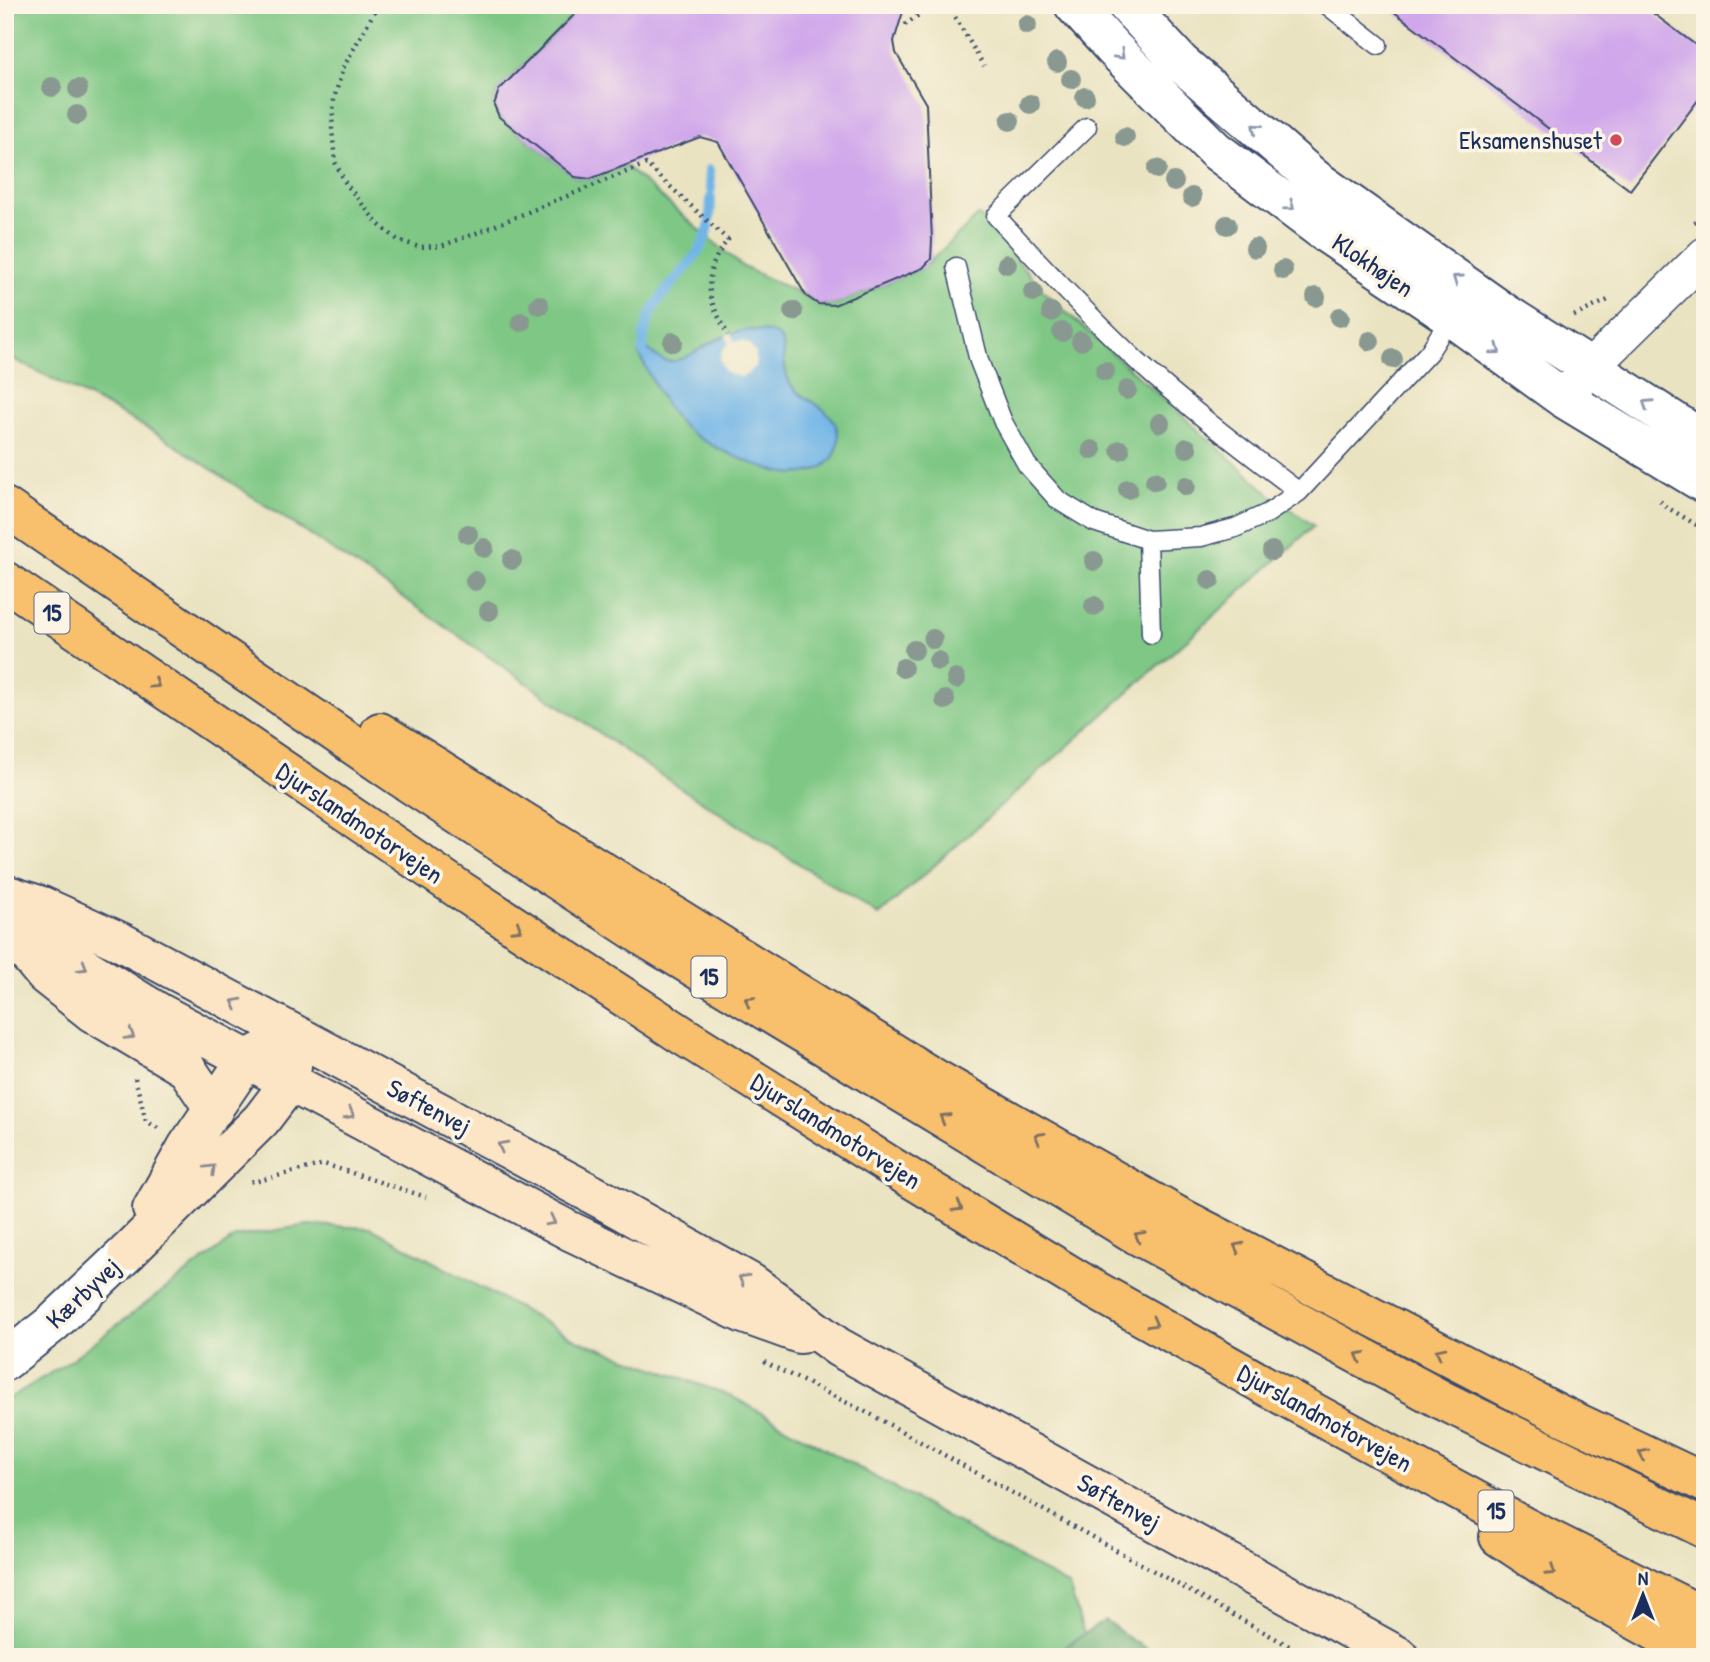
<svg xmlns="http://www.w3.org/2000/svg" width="1710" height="1662" font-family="'Patrick Hand',sans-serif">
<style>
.green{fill:#7ec784;stroke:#4c7b71;stroke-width:2}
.forest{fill:#66ac72;stroke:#406e68;stroke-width:2}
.water{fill:#71b5e7;stroke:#4672a2;stroke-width:2}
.pier{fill:#eae3c1}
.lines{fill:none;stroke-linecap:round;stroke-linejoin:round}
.stream{stroke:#71b5e7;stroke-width:10}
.building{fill:#d0a7eb}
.service-casing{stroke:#3a4a6d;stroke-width:21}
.minor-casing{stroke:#3a4a6d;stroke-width:38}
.tertiary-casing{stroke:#3a4a6d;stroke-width:42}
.secondary-casing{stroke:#3a4a6d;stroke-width:42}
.motorway-casing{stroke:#3a4a6d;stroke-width:42}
.path{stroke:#3a4a6d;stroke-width:4.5;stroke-dasharray:2 5;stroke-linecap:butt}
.service{stroke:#fff;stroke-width:18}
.minor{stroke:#fff;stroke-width:35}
.tertiary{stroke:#fff;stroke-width:38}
.secondary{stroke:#fce5c4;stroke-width:38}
.motorway{stroke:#f8bf6c;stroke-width:38}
.tree{fill:#899991}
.oneway{stroke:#8d97ae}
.oneway2{stroke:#7e7064}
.oneway3{stroke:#8c8a91}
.poi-dot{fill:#d1495b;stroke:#fcf5e5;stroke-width:2.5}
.labels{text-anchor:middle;stroke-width:7;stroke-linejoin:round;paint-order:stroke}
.shield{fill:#fcf5e5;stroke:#5e6a86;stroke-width:2}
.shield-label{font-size:24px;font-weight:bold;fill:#1b2f5e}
.poi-label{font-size:26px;fill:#1b2f5e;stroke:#fcf5e5;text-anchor:end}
.street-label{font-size:26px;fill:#1b2f5e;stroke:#fcf5e5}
</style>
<rect width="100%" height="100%" fill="#fcf5e5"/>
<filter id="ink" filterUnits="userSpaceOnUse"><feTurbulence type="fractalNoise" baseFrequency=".0143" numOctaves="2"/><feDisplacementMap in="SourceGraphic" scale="14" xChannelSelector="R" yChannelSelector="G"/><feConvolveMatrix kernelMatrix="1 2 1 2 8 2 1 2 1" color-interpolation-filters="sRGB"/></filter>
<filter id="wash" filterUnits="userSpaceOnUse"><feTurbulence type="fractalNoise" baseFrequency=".00686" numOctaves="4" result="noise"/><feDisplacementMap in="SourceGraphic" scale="28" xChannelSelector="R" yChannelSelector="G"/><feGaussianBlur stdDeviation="1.57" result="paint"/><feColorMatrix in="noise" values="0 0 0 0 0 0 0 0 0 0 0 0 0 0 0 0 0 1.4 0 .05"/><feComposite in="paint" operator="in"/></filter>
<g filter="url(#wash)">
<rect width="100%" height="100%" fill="#eae3c1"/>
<path class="green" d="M5,5h579l-85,85 -5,15 5,12 76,60 15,2 35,-13 118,101 63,29 13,8 15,1 89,-37 56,-53 67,79 225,201 43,31 -435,389 -225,-144 -263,-182 -228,-152 -49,-27 -109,-55z
M308,1225l63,3 206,112 154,56 338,190 15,48 -34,23h-1045v-256l60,-37 170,-127z"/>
<path class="forest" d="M1105,1620l27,20 29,17h-111z"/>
<path class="water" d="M749,330c51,2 27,20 39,49 9,22 40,24 48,47 5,12 2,27 -6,35 -11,12 -30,14 -45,12 -26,-4 -82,-29 -101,-46 -20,-18 -33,-50 -45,-73l9,-5c5,5 11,11 18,12 16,3 33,-13 46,-19 12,-6 24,-11 37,-12z"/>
<path class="pier" d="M731,333l3,8h9l6,3 7,10 -1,12 -9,9 -5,2 -12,-3 -4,-3 -5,-11 3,-11 6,-6 -3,-8z"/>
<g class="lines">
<path class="stream" d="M709,170l2,19
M710,218l1,-20
M643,352c-1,-62 54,-75 66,-126"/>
</g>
<g id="blocks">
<path class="building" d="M584,5h321l-11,36 2,12 30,51 6,136 -1,19 -8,9 -89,37 -16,-1 -12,-8 -88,-154 -18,-5 -110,42 -15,-2 -76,-60 -5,-12 5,-15z
M1385,5h257l63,47v39l-75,99z"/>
</g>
</g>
<g filter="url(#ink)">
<use href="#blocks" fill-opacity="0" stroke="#3a4a6d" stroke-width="2"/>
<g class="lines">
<defs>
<path id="service" d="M1327,5l51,40
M1087,127l-91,89c46,50 92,99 141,145 51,47 107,89 162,131
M956,267l23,94 24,61 24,43 31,35 36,22 54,18 53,-3 34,-9 33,-15 31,-21 130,-140 22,-35
M1148,540l3,94"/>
<path id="minor" d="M1563,398l38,-41 104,-102"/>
<path id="tertiary" d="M1074,5l40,44 101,101 112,84 124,83 112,81 142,86
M1127,5l53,57 135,117 188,133 202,129
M5,1361l48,-38 75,-71"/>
<path id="secondary" d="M5,894l37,12 79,36 175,93 309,166 146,82 87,64 562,310
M5,917l38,25 115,70 412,219 174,83 56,20
M11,934l34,41 48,38 94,56 27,40
M152,1209l35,-62 60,-88 22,-11
M128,1252l133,-132 29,-38 3,-25"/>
<path id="motorway" d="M5,507l395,270 252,165 485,293 305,165 263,129
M5,581l455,309 222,145 210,132 196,119 201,113 236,128 180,90
M380,732l549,343 247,140 383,199 146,69
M1499,1537l71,47 132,73"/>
</defs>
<use href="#service" class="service-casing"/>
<use href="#minor" class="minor-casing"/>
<use href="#tertiary" class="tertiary-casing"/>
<use href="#secondary" class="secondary-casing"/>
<use href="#motorway" class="motorway-casing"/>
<path class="path" d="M378,5l-35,63 -9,31 -2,29 3,34 11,22 32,40 20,16 21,7 22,-1 33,-12 172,-70 82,76c-14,16 -22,36 -17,58 3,12 11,25 17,37
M948,5l36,61
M905,25l28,-20
M1695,223l10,-10
M1574,316l34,-16
M1660,501l5,5 40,24
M135,1078l11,43 12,7
M251,1181l3,1 70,-18 102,33
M764,1362l108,53 437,242"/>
<use href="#service" class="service"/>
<use href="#minor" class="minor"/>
<use href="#tertiary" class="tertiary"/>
<use href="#secondary" class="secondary"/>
<use href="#motorway" class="motorway"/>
</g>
<g class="tree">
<circle cx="1027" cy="25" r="10"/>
<circle cx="1057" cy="62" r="10"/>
<circle cx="1071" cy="79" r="10"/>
<circle cx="52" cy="87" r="10"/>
<circle cx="78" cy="89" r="10"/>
<circle cx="1085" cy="97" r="10"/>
<circle cx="1030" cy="104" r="10"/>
<circle cx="77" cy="115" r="10"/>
<circle cx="1010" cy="121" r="10"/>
<circle cx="1125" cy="137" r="10"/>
<circle cx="1157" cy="169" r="10"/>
<circle cx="1174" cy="182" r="10"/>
<circle cx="1192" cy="197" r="10"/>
<circle cx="1227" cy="225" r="10"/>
<circle cx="1255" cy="248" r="10"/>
<circle cx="1007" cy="264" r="10"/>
<circle cx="1283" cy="270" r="10"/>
<circle cx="1033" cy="292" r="10"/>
<circle cx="1316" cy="297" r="10"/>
<circle cx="539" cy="305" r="10"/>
<circle cx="793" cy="311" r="10"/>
<circle cx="1051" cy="312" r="10"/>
<circle cx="1340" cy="317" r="10"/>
<circle cx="521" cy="322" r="10"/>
<circle cx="1062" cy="332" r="10"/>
<circle cx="1081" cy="341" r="10"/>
<circle cx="1370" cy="341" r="10"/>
<circle cx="673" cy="342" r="10"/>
<circle cx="1393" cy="359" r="10"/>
<circle cx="1105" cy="371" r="10"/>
<circle cx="1127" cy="390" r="10"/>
<circle cx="1160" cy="423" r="10"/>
<circle cx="1187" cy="448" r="10"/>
<circle cx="1092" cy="450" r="10"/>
<circle cx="1120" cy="450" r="10"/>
<circle cx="1155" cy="481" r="10"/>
<circle cx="1186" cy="486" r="10"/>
<circle cx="1128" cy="489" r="10"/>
<circle cx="468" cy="534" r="10"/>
<circle cx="484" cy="548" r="10"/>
<circle cx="1272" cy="551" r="10"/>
<circle cx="512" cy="560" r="10"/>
<circle cx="1094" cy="561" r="10"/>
<circle cx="1210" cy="580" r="10"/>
<circle cx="475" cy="581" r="10"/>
<circle cx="1094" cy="606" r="10"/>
<circle cx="489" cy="611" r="10"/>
<circle cx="933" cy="639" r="10"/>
<circle cx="914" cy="650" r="10"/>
<circle cx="938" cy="661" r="10"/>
<circle cx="903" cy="668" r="10"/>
<circle cx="956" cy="679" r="10"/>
<circle cx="945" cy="700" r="10"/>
</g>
<defs><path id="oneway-chevron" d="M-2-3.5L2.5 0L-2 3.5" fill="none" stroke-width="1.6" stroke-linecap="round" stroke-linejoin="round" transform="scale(1.75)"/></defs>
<g class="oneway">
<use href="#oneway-chevron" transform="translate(1120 55) rotate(45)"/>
<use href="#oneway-chevron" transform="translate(1256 128) rotate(-139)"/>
<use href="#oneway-chevron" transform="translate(1290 206) rotate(37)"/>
<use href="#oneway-chevron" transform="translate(1457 279) rotate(-145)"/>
<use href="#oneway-chevron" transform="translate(1496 350) rotate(36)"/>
<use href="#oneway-chevron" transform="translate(1647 404) rotate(-147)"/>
</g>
<g class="oneway2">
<use href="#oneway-chevron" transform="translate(155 684) rotate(34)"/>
<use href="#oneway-chevron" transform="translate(517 928) rotate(33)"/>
<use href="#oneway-chevron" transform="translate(749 1001) rotate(-149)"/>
<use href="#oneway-chevron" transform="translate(944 1118) rotate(-149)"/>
<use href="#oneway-chevron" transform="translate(1039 1137) rotate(-150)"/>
<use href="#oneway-chevron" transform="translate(958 1207) rotate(31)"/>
<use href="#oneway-chevron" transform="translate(1139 1236) rotate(-150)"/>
<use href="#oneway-chevron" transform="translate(1238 1247) rotate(-153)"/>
<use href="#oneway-chevron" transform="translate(1153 1323) rotate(29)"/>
<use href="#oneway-chevron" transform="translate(1440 1352) rotate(-153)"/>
<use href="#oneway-chevron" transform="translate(1360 1356) rotate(-151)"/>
<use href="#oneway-chevron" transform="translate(1643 1454) rotate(-155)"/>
<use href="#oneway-chevron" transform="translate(1551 1571) rotate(33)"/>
</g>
<g class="oneway3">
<use href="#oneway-chevron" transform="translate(83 967) rotate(31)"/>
<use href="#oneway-chevron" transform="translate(236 1003) rotate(-152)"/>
<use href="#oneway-chevron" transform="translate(130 1035) rotate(31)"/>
<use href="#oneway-chevron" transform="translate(350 1114) rotate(28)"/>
<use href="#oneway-chevron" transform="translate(502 1146) rotate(-152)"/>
<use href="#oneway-chevron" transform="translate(211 1169) rotate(-45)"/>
<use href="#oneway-chevron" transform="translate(551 1221) rotate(28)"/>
<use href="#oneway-chevron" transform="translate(743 1279) rotate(-150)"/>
</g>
</g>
<circle class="poi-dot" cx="1616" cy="140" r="7"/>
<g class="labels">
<g class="shield">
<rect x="34.5" y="592.5" width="35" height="41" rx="5"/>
<rect x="691.5" y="956.5" width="35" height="41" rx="5"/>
<rect x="1478.5" y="1490.5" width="35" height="41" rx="5"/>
</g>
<g class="shield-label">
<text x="52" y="621">15</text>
<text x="709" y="985">15</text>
<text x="1496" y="1519">15</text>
</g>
<g class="poi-label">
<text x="1602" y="149">Eksamenshuset</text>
</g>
<g class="street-label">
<text transform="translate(1373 265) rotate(34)" y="9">Klokhøjen</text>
<text transform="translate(360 823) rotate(34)" y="9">Djurslandmotorvejen</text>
<text transform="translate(429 1107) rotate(28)" y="9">Søftenvej</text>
<text transform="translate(836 1131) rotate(32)" y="9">Djurslandmotorvejen</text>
<text transform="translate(83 1293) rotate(-43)" y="9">Kærbyvej</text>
<text transform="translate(1325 1418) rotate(29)" y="9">Djurslandmotorvejen</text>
<text transform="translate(1119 1502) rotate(29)" y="9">Søftenvej</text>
</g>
</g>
<rect width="1710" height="1662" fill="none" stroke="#fcf5e5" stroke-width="28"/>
<g transform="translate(1643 1595)" stroke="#fcf5e5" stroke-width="5" paint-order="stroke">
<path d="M0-5L12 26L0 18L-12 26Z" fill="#1b2f5e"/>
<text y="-10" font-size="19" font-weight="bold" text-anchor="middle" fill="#1b2f5e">N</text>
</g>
</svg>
